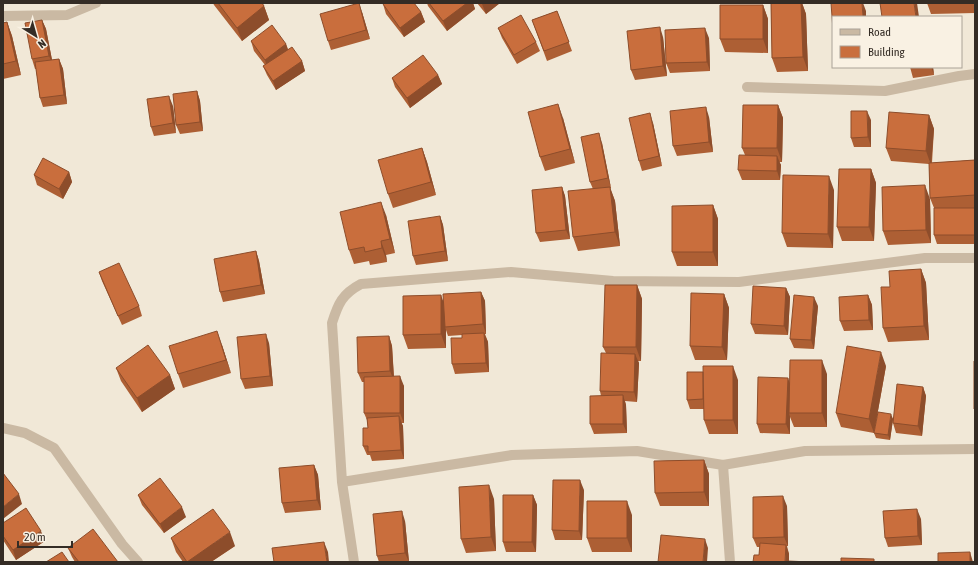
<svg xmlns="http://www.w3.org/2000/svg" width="978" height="565" font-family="'Asap Condensed',sans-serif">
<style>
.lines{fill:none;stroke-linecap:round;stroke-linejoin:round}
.street{stroke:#cab9a3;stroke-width:10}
.wall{fill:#ad5f34}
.shaded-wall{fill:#8d4d2b}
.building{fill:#c96e3d;stroke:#8d4d2b}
</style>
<rect width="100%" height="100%" fill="#f1e8d7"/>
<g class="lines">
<path class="street" d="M3,16l64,-1 29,-12
M747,87l138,4 74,-15 16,-2
M3,428l22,5 29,15 68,96 16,18
M342,482l170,-27 125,-4 86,14
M354,562l-12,-80 -10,-159c6,-19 10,-29 29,-39l150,-12 102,9 126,1 186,-24h50
M730,562l-7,-97 82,-14 170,-2"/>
</g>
<path class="wall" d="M213,3h49l2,3 5,14 -27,21 -28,-36z
M427,3h46l2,6 -28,22 -19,-25z
M477,3h23l-14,11z
M771,3h31l4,11 2,57 -31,1 -5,-14z
M927,3h48v10l-44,1z
M383,4l38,8 4,10 -21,15 -18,-23z
M763,5l5,14v34l-43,-1 -5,-13z
M557,11l15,40 -25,10 -15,-41z
M362,12l8,27 -39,11 -3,-9z
M42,20l4,9 6,31 7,-1 4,10 4,35 -24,3 -3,-9 -4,-29h-1l-3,-10z
M7,22l5,14 9,39 -18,4v-56z
M498,28l38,14 4,9 -23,13 -15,-26z
M663,37l4,39 -32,4 -4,-10z
M709,38l1,33 -40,2 -4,-10z
M251,41l35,3 2,5 14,12 3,10 -29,19 -9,-15 -4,-9 2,-1 -11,-14z
M910,67h23l1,8 -21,3z
M438,75l4,9 -32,24 -15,-21 -3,-9z
M197,91l3,10 3,30 -23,3 -4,-9z
M778,105l5,13 -1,44h-3l2,3 -1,15h-38l-4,-10 7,-15 -3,-7z
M173,106l3,27 -22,3 -3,-9z
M929,115l5,14 -2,34 43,-3v84h-38l-3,-9v-27l-4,-10 -1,-34 -38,-3 -5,-13z
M709,117l4,35 -36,4 -4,-10z
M563,118l12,45 -30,8 -5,-14z
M871,120v27h-17l-3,-9z
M653,123l9,43 -20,5 -3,-10z
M602,143l9,45h-1l5,13 5,45 -42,5 -5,-14 20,-48 -3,-7z
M422,148l5,14 9,33 -43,13 -5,-14z
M871,169l5,14 -2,58h-32l-5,-14z
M69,172l3,10 -9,17 -26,-14 -3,-10z
M562,187l3,9 5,43 -30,3 -4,-9z
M834,190l-1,58 -46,-1 -5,-14z
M930,199l1,44 -43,2 -5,-14z
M713,205l5,14v47h-41l-5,-14z
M386,215l9,38 -9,2 1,7 -17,3 -1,-4 -15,3 -5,-14z
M440,216l3,9 5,36 -32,4 -3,-9z
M256,251l3,10 6,33 -42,8 -3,-10z
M921,269l5,14 3,57 -41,2 -5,-14 7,-41z
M99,272l40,34 3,10 -20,9 -20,-44z
M637,285l5,14 -1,62h-3l1,2 -2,39 -12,-1 1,4 1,28 -33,1 -4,-10 11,-28 -1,-5 6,-38 -3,-6z
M786,288l4,9 -2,38 -33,-1 -4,-10z
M481,292l4,9 1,33h-1l3,8 1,30 -34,2 -3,-10 10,-26v-3l-14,1 -2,-6v18l-38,1 -5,-14 40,-33z
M724,294l5,14 -2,52h-32l-5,-14z
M868,295l4,10 1,25 -29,1 -4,-10z
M818,306l-4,43 -20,-1 -4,-9z
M389,336l3,10 2,30 10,10v37h-3l2,3 1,33 -32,2 -2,-6h-3l-4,-9 5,-18 -1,-8 -3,-7v-31h-2l-4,-9z
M269,343l4,43 -28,3 -4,-10z
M222,345l9,28 -48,15 -5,-14z
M886,366l-12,67 -33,-6 -5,-14z
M116,368l54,7 5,14 -33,23 -21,-31z
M827,374v53h-33l-4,-10v17l-30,-1 -3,-9 31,-46 1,5z
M738,380v54h-29l-5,-14v-11h-14l-3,-9z
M923,387l3,9 -4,40 -26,-3 -3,-10v-3l-3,20 -14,-2 -2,-5 19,-15z
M704,460l5,14v32h-49l-5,-13z
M314,465l4,10 3,35 -36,3 -3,-10z
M584,490l-2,50h-27l-3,-10z
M138,495l48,22 -22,16 -22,-28z
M533,495l4,10 -1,47h-30l-3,-10z
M494,499l2,52 -30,2 -5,-14z
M787,506l1,40h-1l2,8 -36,8 6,-7 1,-8h-3l-4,-9z
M632,515v37h-40l-5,-14z
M921,519l1,26 -34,2 -3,-9z
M405,521l4,41h-30l-2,-6z
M3,523l42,18 -29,19 -13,-20z
M171,538l64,8 -24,16h-28l-7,-10z
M68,548l50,14h-43l-3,-5z"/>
<path class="shaded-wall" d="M359,3l3,9 8,27 -4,-9z
M467,3h6l2,6 -28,22 -4,-10z
M484,3h16l-14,11 -4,-10z
M801,3h1l4,11 2,57 -5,-14z
M862,3h1l3,8v6h-3z
M914,3h3l2,14h-3z
M763,5l5,14v34l-5,-14z
M264,6l5,14 -27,21 -5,-13z
M421,12l4,10 -21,15 -4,-9z
M42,20l4,9 7,36 -4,-9z
M7,22l5,14 9,39 -5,-14z
M660,27l3,10 4,39 -4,-10z
M705,28l4,10 1,33 -3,-9z
M286,44l3,10 -21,16 -3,-10z
M59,59l4,10 4,35 -3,-9z
M302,61l3,10 -29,19 -3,-9z
M931,67h2l1,8z
M438,75l4,9 -32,24 -3,-10z
M197,91l3,10 3,30 -3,-9z
M169,96l4,10 3,27 -3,-10z
M558,104l5,14 12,45 -5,-14z
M778,105l5,13 -1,44 -5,-14z
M706,107l3,10 4,35 -4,-10z
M867,111l4,9v27l-3,-10z
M650,113l3,10 9,43 -3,-10z
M929,115l5,14 -3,36 -5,-14z
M599,133l3,10 9,45 -3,-10z
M422,148l5,14 9,33 -5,-13z
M777,156l4,9 -1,15 -3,-9z
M871,169l5,14 -2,58 -5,-14z
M69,172l3,10 -9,17 -4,-10z
M829,176l5,14 -1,58 -5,-14z
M925,185l5,14 1,44 -5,-13z
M562,187l3,9 5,43 -4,-9z
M610,187l5,14 5,45 -5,-14z
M381,202l5,13 9,38 -5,-14z
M713,205l5,14v47l-5,-14z
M440,216l3,9 5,36 -3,-10z
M381,241l5,14 1,7 -5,-14z
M256,251l3,10 6,33 -4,-9z
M921,269l5,14 3,57 -5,-14z
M637,285l5,14 -1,62 -5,-14z
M786,288l4,9 -2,38 -4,-9z
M481,292l4,9 1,33 -3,-10z
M724,294l5,14 -2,52 -5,-13z
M441,295l5,14 -1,18 1,3v18l-5,-14z
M868,295l4,10 1,25 -4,-10z
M814,297l4,9 -4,43 -3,-9z
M217,331l5,14 9,28 -5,-13z
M484,333l4,9 1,30 -3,-9z
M266,334l3,9 4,43 -3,-10z
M389,336l3,10 2,35 -4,-10z
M881,352l5,14 -12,67 -5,-14z
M635,354l4,9 -2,39 -3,-10z
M822,360l5,14v53l-5,-14z
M733,366l5,14v54l-5,-14z
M170,375l5,14 -33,23 -5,-14z
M400,376l4,10v37l-4,-10z
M788,378l3,9 -2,26 1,4v17l-4,-10z
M923,387l3,9 -4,40 -4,-10z
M623,395l3,10 1,28 -4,-9z
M891,414l2,5 -3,21 -2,-5z
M399,416l4,10 1,33 -3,-9z
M704,460l5,14v32l-5,-14z
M314,465l4,10 3,35 -4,-10z
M580,480l4,10 -2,50 -3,-9z
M489,485l5,14 2,52 -5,-14z
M19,494l3,10 -19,15v-12z
M533,495l4,10 -1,47 -4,-10z
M783,496l4,10 1,40 -4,-9z
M627,501l5,14v37l-5,-14z
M182,507l4,10 -22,16 -4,-9z
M917,509l4,10 1,26 -4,-9z
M402,511l3,10 4,41 -4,-9z
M41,531l4,10 -29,19 -3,-10z
M230,532l5,14 -24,16h-24z
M705,539l3,9 -1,14h-4z
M324,542l4,10 1,10h-2z
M786,545l3,9v8h-4z
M970,552l3,10h-3z"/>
<path class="building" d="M218,3h44l2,3 -27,22z
M359,3l7,27 -38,11 -8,-27z
M385,3h29l7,9 -21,16 -17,-24z
M429,3h38l-24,18z
M771,3h30l2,54 -31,1z
M831,3h31l1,14h-30v13z
M880,3h34l2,14h-34z
M720,5h43v34h-43z
M557,11l12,31 -25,9 -12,-31z
M521,15l15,27 -22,13 -16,-27z
M42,20l7,36 -17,3 -7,-36z
M7,22l9,39 -13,3v-41z
M272,25l14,19 -21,16 -14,-19z
M660,27l3,39 -32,4 -4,-39z
M705,28l2,34 -41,1 -1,-33z
M292,47l10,14 -29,20 -10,-15z
M423,55l15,20 -31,23 -15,-20z
M59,59l5,36 -24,3 -5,-36z
M197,91l3,31 -24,3 -3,-31z
M169,96l4,27 -22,4 -4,-28z
M558,104l12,45 -30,8 -12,-45z
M743,105h35l-1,43h-35z
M706,107l3,35 -36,4 -3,-35z
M851,111h16l1,26 -17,1z
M889,112l40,3 -3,36 -40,-3z
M650,113l9,43 -20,5 -10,-43z
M599,133l9,45 -18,4 -9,-45z
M422,148l9,34 -43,12 -10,-34z
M739,155l38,1v15l-39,-1z
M43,158l26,14 -10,17 -25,-14z
M975,160v35l-45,3 -1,-35z
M839,169h32l-2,58h-32z
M783,175l46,1 -1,58 -46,-1z
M925,185l1,45 -43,1 -1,-44z
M562,187l4,43 -30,3 -4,-43z
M610,187l5,45 -42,5 -5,-46z
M381,202l9,37 -9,2 1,7 -17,4 -1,-5 -15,3 -9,-38z
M713,205v47h-41v-46z
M934,208h41v27h-41z
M440,216l5,35 -32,5 -5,-35z
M256,251l5,34 -41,7 -6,-33z
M119,263l20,43 -21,10 -19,-44z
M921,269l3,57 -41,2 -2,-41h9l-1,-16z
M605,285h32l-1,62h-33z
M753,286l33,2 -2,38 -33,-2z
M481,292l2,32 -38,3 -2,-33z
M691,293l33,1 -2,53 -32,-1z
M441,295v39l-38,1v-39z
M794,295l20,2 -3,43 -21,-1z
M868,295l1,25 -29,1 -1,-24z
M217,331l9,29 -48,14 -9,-28z
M484,333l2,30 -34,1 -1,-26h11v-4z
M266,334l4,42 -29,3 -4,-42z
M389,336l1,35 -32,2 -1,-36z
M148,345l22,30 -33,23 -21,-30z
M847,346l34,6 -12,67 -33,-6z
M601,353l34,1 -1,38 -34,-1z
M790,360h32v53h-33z
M974,361h1v48h-1z
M703,366h30v54h-29z
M687,372h16v27l-16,1z
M400,376v37h-36v-36z
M758,377l30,1 -2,46h-29z
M897,384l26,3 -5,39 -25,-3z
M623,395v29h-33v-28z
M878,412l13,2 -3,21 -14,-2z
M399,416l2,34 -33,2v-6h-5v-18h5l-1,-10z
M704,460v32l-49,1 -1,-32z
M314,465l3,35 -35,3 -3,-35z
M3,473l16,21 -16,13z
M160,478l22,29 -22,17 -22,-29z
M553,480h27l-1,51 -27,-1z
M489,485l2,52 -30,2 -2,-52z
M503,495h30l-1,47h-29z
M783,496l1,41 -31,1v-41z
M587,501h40v37h-40z
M26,508l15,23 -28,19 -10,-14v-13z
M213,509l17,23 -43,30 -16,-24z
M917,509l1,27 -33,2 -2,-27z
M402,511l3,42 -28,3 -4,-42z
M93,529l25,33h-39l-11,-14z
M661,535l44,4 -2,23h-45z
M324,542l3,20h-53l-2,-14z
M760,543l26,2 -1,17h-32l1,-7h5z
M62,552l7,10h-23z
M970,552v10h-32v-9z
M841,558l33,1v3h-33z
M788,561l22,1h-22z"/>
<rect width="978" height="565" fill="none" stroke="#342c25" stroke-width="8"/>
<rect x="832" y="16" width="130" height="52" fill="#f9f1e3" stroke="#aaa297"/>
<rect x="840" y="29" width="20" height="6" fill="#cab9a3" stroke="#aaa297"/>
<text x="868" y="36" font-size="12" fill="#342c25">Road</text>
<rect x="840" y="46" width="20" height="12" fill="#c96e3d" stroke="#aaa297"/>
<text x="868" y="56" font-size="12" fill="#342c25">Building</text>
<g transform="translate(36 36) rotate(143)" stroke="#f9f1e3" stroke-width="3" paint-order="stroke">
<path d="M0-3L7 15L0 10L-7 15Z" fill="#342c25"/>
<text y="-6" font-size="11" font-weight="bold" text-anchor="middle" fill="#342c25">N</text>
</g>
<path d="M18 541v6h54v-6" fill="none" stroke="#342c25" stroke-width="2"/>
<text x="24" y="541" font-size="12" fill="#342c25" stroke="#f9f1e3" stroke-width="3" paint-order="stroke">20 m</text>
</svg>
